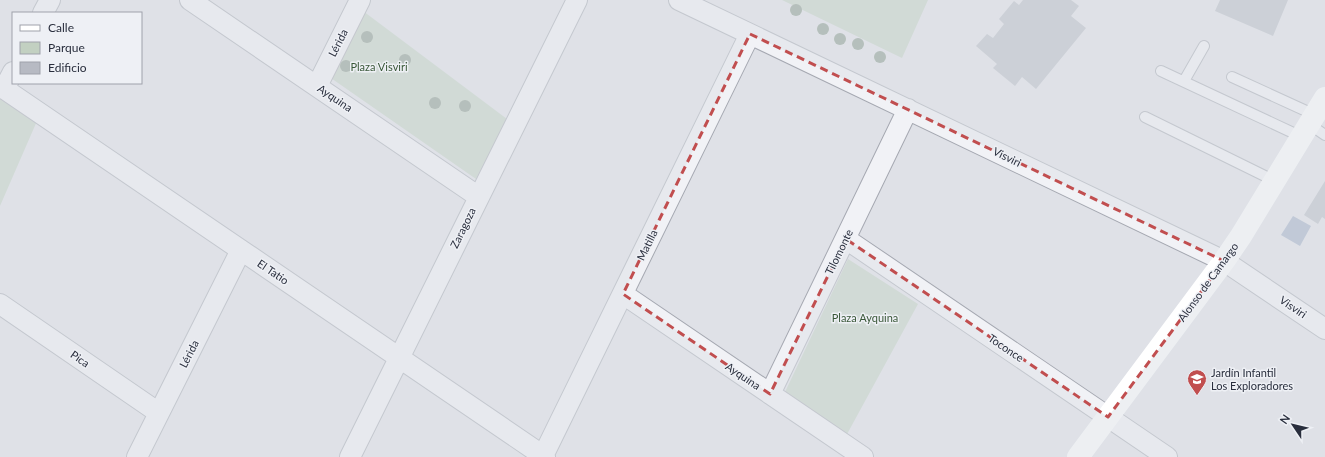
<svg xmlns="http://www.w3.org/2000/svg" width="1325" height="457" font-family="Lato,sans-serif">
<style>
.green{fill:#c2d0c1}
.water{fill:#9daac4}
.building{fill:#b7bac3}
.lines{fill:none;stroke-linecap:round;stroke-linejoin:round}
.lane-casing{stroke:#a5a8b1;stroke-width:12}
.street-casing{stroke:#a5a8b1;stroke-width:22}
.lane{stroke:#f1f2f6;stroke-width:10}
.street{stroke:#f1f2f6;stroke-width:20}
.secondary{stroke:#fff;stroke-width:22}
.tree{fill:#849587}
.marked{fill:none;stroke:#c14e4f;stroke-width:3;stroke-dasharray:8 5;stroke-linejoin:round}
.labels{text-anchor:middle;stroke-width:3;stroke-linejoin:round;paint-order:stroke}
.street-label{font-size:11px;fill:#292e3d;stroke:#eef0f5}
.park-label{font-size:11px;fill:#395738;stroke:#eef0f5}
.poi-label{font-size:11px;fill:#292e3d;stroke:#eef0f5;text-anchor:start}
</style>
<rect width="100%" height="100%" fill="#dfe1e7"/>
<path class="green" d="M782,0h146l-26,58z
M363,11l144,108 -31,60 -148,-103z
M0,98l37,23 -37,85z
M848,259l70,45 -72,132 -61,-44z"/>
<path class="water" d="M1293,216l18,10 -11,20 -19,-11z"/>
<path class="building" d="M1023,0h48l8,6 -8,10 15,12 -50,61 -14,-12 -7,9 -22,-18 4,-4 -21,-18 11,-12 6,4 11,-14 -5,-5 15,-18 5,4z
M1220,0h68l-15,36 -58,-25z
M1325,181v38l-3,-2 -4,7 -14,-9z"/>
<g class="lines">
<defs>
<path id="lane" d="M1161,71l141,66
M1232,77l83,38
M1184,81l20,-35
M1145,117l130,64
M1309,124l16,11"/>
<path id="street" d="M190,0l289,197
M679,0l545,261 101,68
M43,13l7,-13
M0,86l545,371
M317,86l43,-86
M4,89l9,-17
M846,239l321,218
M623,294l240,163
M0,304l159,109
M770,394l138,-285
M543,456l207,-422
M137,457l104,-207
M350,457l227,-457"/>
</defs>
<use href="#lane" class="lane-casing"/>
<use href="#street" class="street-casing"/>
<use href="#lane" class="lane"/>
<use href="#street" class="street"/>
<path class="secondary" d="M1078,457l146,-196 17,-25 84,-138"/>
</g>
<g class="tree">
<circle cx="796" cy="10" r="6"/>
<circle cx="823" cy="29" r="6"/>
<circle cx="367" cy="37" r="6"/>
<circle cx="840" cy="39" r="6"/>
<circle cx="858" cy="44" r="6"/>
<circle cx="880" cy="57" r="6"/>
<circle cx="405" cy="60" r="6"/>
<circle cx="346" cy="66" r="6"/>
<circle cx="435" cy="103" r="6"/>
<circle cx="465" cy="106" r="6"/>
</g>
<path d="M0 0H1325V457H0ZM750,34l474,227 -116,156 -262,-178 -76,155 -147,-100z" fill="#dfe1e7" fill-opacity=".55" fill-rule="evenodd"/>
<path class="marked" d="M750,34l474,227 -116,156 -262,-178 -76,155 -147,-100z"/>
<defs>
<symbol id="school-pin" viewBox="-11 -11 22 30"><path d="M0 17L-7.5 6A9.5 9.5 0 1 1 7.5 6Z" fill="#c14e4f" stroke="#eef0f5"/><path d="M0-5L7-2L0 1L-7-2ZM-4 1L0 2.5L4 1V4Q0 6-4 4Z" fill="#fff"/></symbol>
</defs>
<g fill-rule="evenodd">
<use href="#school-pin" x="1186" y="368" width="22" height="30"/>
</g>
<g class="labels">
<g class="street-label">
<text transform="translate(338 43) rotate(-63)" y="4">Lérida</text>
<text transform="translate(335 98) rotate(34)" y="4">Ayquina</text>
<text transform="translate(1007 157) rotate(26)" y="4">Visviri</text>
<text transform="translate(463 228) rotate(-64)" y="4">Zaragoza</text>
<text transform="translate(647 245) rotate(-64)" y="4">Matilla</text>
<text transform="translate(839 252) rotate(-64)" y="4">Tilomonte</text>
<text transform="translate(273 272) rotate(34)" y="4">El Tatio</text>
<text transform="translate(1208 282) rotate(-54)" y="4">Alonso de Camargo</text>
<text transform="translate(1293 307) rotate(34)" y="4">Visviri</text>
<text transform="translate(1006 348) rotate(34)" y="4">Toconce</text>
<text transform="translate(189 354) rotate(-63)" y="4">Lérida</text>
<text transform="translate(80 359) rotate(35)" y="4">Pica</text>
<text transform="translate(743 376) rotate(34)" y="4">Ayquina</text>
</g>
<g class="park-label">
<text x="379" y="71">Plaza Visviri</text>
<text x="865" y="322">Plaza Ayquina</text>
</g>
<g class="poi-label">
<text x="1211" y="377">Jardín Infantil<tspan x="1211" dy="13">Los Exploradores</tspan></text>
</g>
</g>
<rect x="12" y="12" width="130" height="72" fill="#eef0f5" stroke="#9fa2ab"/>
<rect x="20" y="25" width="20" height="6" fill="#ffffff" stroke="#9fa2ab"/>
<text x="48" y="32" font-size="12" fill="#292e3d">Calle</text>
<rect x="20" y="42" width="20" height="12" fill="#c2d0c1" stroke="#9fa2ab"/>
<text x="48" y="52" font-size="12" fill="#292e3d">Parque</text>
<rect x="20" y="62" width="20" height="12" fill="#b7bac3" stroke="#9fa2ab"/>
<text x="48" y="72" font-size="12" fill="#292e3d">Edificio</text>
<g transform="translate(1293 425) rotate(305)" stroke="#eef0f5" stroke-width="3" paint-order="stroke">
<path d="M0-3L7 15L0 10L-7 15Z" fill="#292e3d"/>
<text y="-6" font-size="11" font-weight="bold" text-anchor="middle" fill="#292e3d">N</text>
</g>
</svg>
